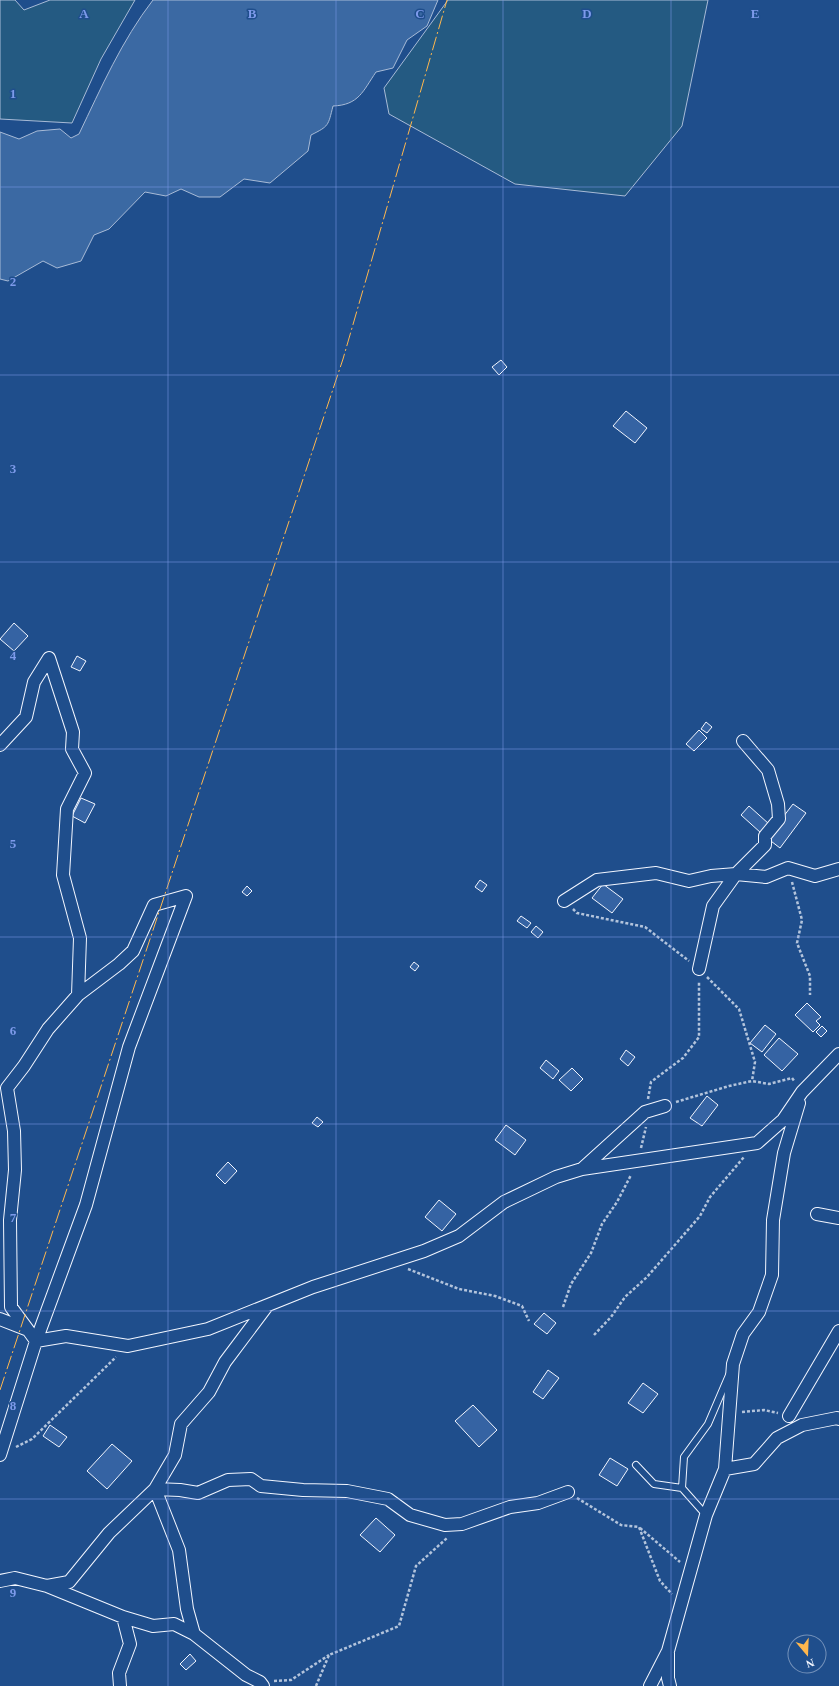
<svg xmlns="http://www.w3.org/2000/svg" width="839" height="1686" font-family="'Times New Roman',serif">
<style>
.green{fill:#245a82;stroke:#a8bbd7}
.water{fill:#3b69a3;stroke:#a8bbd7}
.building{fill:#3563a3;stroke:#f2f6ff}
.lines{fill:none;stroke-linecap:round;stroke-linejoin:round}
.lane-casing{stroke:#f2f6ff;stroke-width:8}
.street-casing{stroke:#f2f6ff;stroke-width:14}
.path{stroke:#b3c4dc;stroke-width:2.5;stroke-dasharray:3 2;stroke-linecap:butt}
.lane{stroke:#1f4e8c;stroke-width:6}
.street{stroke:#1f4e8c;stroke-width:12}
.power{stroke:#ffb74d;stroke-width:1;stroke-dasharray:14 3 2 3;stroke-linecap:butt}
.grid{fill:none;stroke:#7d9aea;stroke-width:1;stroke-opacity:0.55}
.grid-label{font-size:13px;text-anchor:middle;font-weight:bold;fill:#7d9aea;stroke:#1f4e8c;stroke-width:3;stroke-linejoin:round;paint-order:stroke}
</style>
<rect width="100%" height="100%" fill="#1f4e8c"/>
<path class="green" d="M0,0h15l9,10 26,-10h85l-34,59 -29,64 -72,-4z
M448,0h260l-26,126 -57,70 -110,-12 -126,-70 -5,-26z"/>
<path class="water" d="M153,0h285l-11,26 -20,14 -14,28 -17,4c-13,19 -17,33 -43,34 -5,20 -4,20 -22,29l-3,16 -38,32 -26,-4 -24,18h-21l-18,-8 -15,7 -21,-4 -36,37 -15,6 -13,26 -24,7 -14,-7 -35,20 -8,-2v-147l19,7 18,-8 23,-2 11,9 8,-4c22,-46 43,-94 74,-134z"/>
<path class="building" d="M501,360l6,7 -8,8 -7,-8z
M626,411l21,17 -12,15 -22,-17z
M14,623l14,13 -14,15 -14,-12z
M77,656l9,5 -6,10 -9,-4z
M706,722l6,5 -5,6 -6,-4z
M699,730l8,8 -13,13 -8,-7z
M81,798l14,6 -10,19 -13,-7z
M793,804l13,9 -26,35 -13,-10z
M749,806l20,18 -8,9 -20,-18z
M480,880l7,5 -5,7 -7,-5z
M603,884l20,15 -11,14 -20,-15z
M247,886l5,5 -5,5 -5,-4z
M521,916l10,7 -4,5 -10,-7z
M536,926l7,6 -5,6 -7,-6z
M414,962l5,4 -4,5 -5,-4z
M807,1003l14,14 -5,4 4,4 -7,7 -18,-17z
M765,1025l11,9 -14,18 -12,-9z
M822,1026l5,5 -6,6 -5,-5z
M779,1038l19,16 -16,17 -18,-16z
M626,1050l9,7 -7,9 -8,-7z
M546,1060l13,11 -6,8 -13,-11z
M572,1068l11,11 -12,12 -12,-11z
M707,1096l11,9 -16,21 -12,-8z
M317,1117l6,5 -5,5 -6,-4z
M506,1125l20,15 -11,15 -20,-15z
M228,1162l9,9 -12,13 -9,-9z
M439,1200l17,14 -14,17 -17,-14z
M544,1313l12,10 -9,11 -13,-10z
M548,1370l11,8 -16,21 -10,-7z
M643,1383l15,11 -15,19 -15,-10z
M473,1405l24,25 -18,17 -24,-26z
M50,1425l17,12 -8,10 -16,-11z
M112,1444l20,17 -25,28 -20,-18z
M610,1458l18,11 -11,17 -18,-11z
M376,1518l19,17 -15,17 -20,-17z
M190,1654l6,7 -10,9 -6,-6z"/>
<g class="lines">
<defs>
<path id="lane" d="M636,1465l18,19 28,4 24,27
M682,1488l2,-31 24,-33 21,-49"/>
<path id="street" d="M0,745l26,-28 8,-35 15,-24 24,74 -1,17 13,24 -18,36 -4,66 17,63 -2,57 -30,34 -24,37 -17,22 7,43 1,39 -5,50 1,87 17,23
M564,901l33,-21 59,-7 33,8 22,-5 25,-2 29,-29v-9l14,-17 -1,-15 -10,-34 -25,-29
M699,969l14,-63 23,-32 30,3 22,-9 27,8 24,-7
M582,1169l63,-57 20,-6
M817,1214l22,4
M267,1306l-42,56 -16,30 -28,32 -6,31 -20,34 24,61 8,59 7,25 -20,-10 -21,2 -30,-9 -76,-31 22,-4 40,-49 46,-44 25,1 18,3 30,-13 23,-1 10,7 42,4 44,1 41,8 22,16 35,10 17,-1 48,-17 28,-4 30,-11
M0,1319l28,11 8,11 50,-136 43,-158 57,-151 -32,9 -21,46 -14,13 -41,31
M789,1416l50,-85
M0,1455l36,-114 30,-5 62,10 80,-17 105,-42 111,-36 35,-15 45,-34 52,-25 26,-8 175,-26 26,-23 19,-28 37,-38
M725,1469l29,-5 23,-26 25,-13 35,-7 2,1
M0,1581l15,-3 32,8
M194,1634l52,41 14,7 3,4
M668,1653v25l2,8
M120,1686l-1,-13 11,-29 -7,-27
M650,1686l18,-35 38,-136 19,-46 8,-105 10,-30 16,-22 13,-37 1,-55 11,-67 15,-50"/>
</defs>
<use href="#lane" class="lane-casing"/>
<use href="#street" class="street-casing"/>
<path class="path" d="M792,882l10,38 -5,23 13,33v19
M573,909l4,4 68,14 44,34
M707,977l32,32 16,53 -3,19
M648,1099l3,-17 32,-24 16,-21v-56
M676,1102l53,-16 23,-5 17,3 23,-6 3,4
M641,1148l5,-21
M408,1269l51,20 36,7 27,10 7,15
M563,1307l8,-23 20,-31 11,-29 15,-22 14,-27
M594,1335l17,-18 14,-20 22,-20 53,-61 10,-19 34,-40
M742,1412l22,-2 14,3
M16,1447l16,-8 84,-82
M577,1498l44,27 18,2 21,54 12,13
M640,1528l40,34
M274,1681l17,-1 38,-25
M316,1686l13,-31 70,-29 17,-60 31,-28"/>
<use href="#lane" class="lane"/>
<use href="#street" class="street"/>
<path class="power" d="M0,1390l343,-1031 104,-359"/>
</g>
<path class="grid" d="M168,0v1686M336,0v1686M503,0v1686M671,0v1686M0,187h839M0,375h839M0,562h839M0,749h839M0,937h839M0,1124h839M0,1311h839M0,1499h839"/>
<g class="grid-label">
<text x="84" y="18">A</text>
<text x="252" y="18">B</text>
<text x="420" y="18">C</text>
<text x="587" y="18">D</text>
<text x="755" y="18">E</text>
<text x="13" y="98">1</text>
<text x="13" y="286">2</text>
<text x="13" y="473">3</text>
<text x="13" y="660">4</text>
<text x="13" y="848">5</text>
<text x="13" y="1035">6</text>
<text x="13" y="1222">7</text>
<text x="13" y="1410">8</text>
<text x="13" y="1597">9</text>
</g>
<g transform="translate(807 1654) rotate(161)"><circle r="19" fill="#1f4e8c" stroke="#7391ba"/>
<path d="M0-3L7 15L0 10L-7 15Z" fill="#ffb74d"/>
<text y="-6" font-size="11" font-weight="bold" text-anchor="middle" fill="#f2f6ff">N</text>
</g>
</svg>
